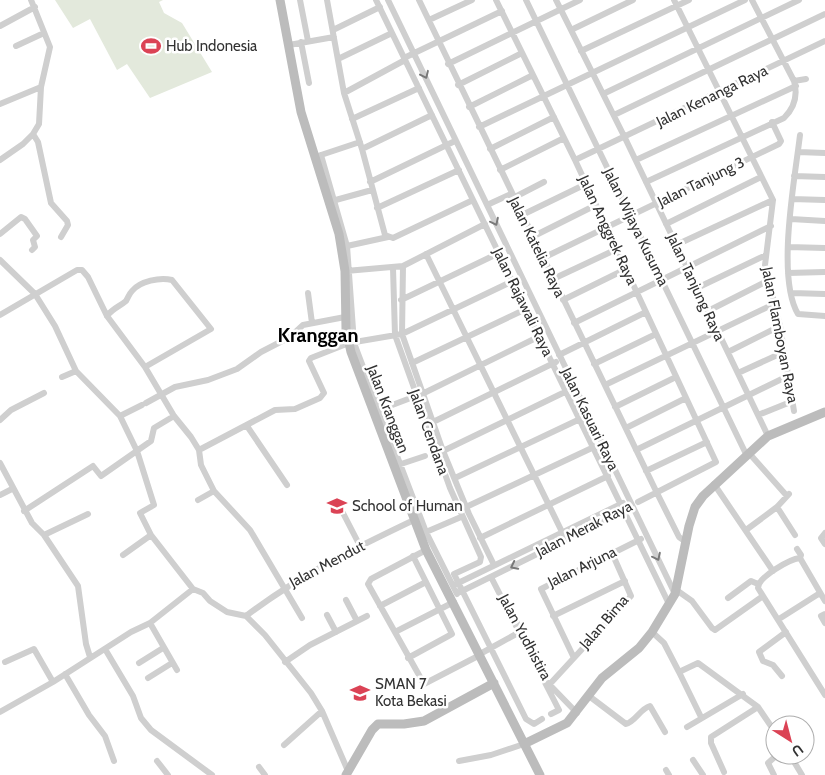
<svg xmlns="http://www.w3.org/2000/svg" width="825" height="775" font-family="Cabin,sans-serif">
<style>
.green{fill:#e3e9dc}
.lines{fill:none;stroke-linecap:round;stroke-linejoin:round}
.street{stroke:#cfcfcf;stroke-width:6}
.secondary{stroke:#bcbcbc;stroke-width:9}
.oneway{stroke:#797979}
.labels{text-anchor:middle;stroke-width:5;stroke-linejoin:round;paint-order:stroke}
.poi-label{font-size:15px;fill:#323232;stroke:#fff;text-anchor:start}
.street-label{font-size:15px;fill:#323232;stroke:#fff}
.district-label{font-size:20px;font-weight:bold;fill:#000;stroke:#fff}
</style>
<rect width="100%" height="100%" fill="#fff"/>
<path class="green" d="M55,0h108l-4,2 5,11 18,10 30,49 -62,26 -23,-34 -10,6 -27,-51 -17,9z"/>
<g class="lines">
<path class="street" d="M300,0l8,41
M327,0l17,93 18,56 23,86 8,3 80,-38
M376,0l293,604
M388,0l287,594
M419,0l238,493 22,44 7,5
M496,0l79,160 141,302 -78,40
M526,0l220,454
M556,0l69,138 143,298
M674,0l99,200 -8,65 15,61 14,85
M429,20l43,-20
M0,26l35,-19
M333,30l47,-23
M571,30l62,-30
M301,42l8,41
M289,45l45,-8
M16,46l28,-13
M581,51l108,-51
M404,58l98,-47
M338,59l54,-26
M448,64l132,-64
M794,81l12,-2
M458,85l64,-32
M344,93l61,-33
M603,94l196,-94
M0,104l41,-17
M469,107l64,-32
M614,115l211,-101
M352,119l67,-31
M479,127l266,-127
M33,134l5,8 13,61 16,18 1,4 -7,12
M800,135c-5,43 -24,142 -2,179l27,2
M362,149l70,-34
M490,149l64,-32
M798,152l27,1
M321,155l26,91 7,97 72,189 31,62
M318,156l42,-14
M0,160l23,-16 10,-10 6,-10 2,-37 9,-40 -19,-47
M575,160l250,-119
M636,160l160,-74
M500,170l64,-32
M794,176l31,1
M370,182l85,-41
M646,182l138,-64c10,-10 14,-23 10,-37l-42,-81
M513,198l31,-16
M792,199l33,1
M332,201l40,-11
M487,205l24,-11
M377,208l82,-38
M522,215l64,-31
M791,219l34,2
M666,224l95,-47
M0,234l21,-17 4,2 12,17 -4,4 2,7 -3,3
M532,237l64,-32
M676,245l97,-45
M347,246l41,-9
M788,247l37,1
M426,254l138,282
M543,258l236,-114 2,-3 -9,-19
M0,260l35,34 20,32 21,45 44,45 17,35 17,54 -14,8 11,22 42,54 10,4 7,8 17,11 19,4 19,19 46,58 11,18 26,60
M403,266l-1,68 41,117 26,63 25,51
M393,268l2,67 55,153 31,69 -1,5 -26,12 72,145 8,5 8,-5
M346,271l57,-5 82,-42
M788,273l37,-1
M553,279l64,-30
M697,288l69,-33
M308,293l4,30
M792,293l33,1
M401,300l98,-47
M563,300l63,-31
M708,311l59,-30
M0,315l77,-45h5l6,7 19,39 38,51 29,49 17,21 8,13 2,15 13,26 36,39 52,88
M107,316c6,-8 12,-9 19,-15 2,-3 3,-7 6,-10 8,-10 28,-14 40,-11l39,49 -66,38
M574,323l197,-97
M728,352l52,-26
M559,355l87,-43
M412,363l114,-54
M594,364l62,-30
M738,373l46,-21
M62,377l14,-6
M605,385l169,-81
M422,394l118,-58
M146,403l29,-16 33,-7 29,-11 24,-17 29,-15 13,-12 42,-8
M615,407l61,-30
M379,410l37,-14
M758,415l35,-14
M120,416l22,-11
M0,420l11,-10 33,-17
M433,422l123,-60
M247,426l40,59
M626,428l60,-30
M199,450l76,-40 20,-1 25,-11 4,-5 -15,-32 2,-3 38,-15 53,-9 111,-53
M636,450l152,-74
M443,451l124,-60
M748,452l39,44
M0,463l32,60 12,12 34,51 8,58 4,13
M398,465l27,-9
M646,471l61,-29
M455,478l125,-59
M714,484l59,87
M0,495l12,-6
M198,500l16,-9
M466,507l128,-60
M777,507l18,28
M24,511l69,-45 8,10 50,-35 3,-13 20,-12
M343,513l17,33
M746,530l31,-23 12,-13
M426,532l35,-15
M825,533l-4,5 4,6
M44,535l44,-21
M480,538l128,-62
M797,549l4,6 -1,3
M426,550l-55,29 -3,5 56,100 56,-29
M123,555l28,-20
M491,577l68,133 -8,4
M454,585l169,-82
M675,589l17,12 20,27 3,2 48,-34
M460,592l168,-83
M728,598l23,-17 7,3
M346,600l11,21
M825,601l-25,-43c-10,1 -42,19 -42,30l67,107
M380,606l46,-24
M825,614l-4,2 4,7
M327,615l9,17
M246,616c54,-41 107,-67 168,-96
M553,616l72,-35
M779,619l41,-26
M516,621l13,24
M150,623l27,47
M395,632l59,-30
M652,632l12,11 15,29 19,-9 60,44 17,25
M105,649l28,47 8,22 10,12 61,45
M480,654l38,-21
M408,658l44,-24 -39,-78
M574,658l-33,-69 100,-50
M5,662l29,-13 19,33
M285,662l25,-17 57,-29
M139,663l24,-15
M679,672l22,45
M65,674l24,41 16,21 9,25
M782,676l-9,-11 -10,-4 -4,-9 27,-20
M148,678l24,-15
M548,683l29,30
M549,685l82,-89 -19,-43
M589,696l37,28c10,-3 14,-15 24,-18l15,26
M0,712l53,-30 78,-50 19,-9 43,-34
M687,727l56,-33
M284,745l38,-34
M790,755l12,20
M693,760l10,15
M157,761l11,14
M459,761l32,-6 33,-11
M259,767l6,8
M666,770l3,5
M724,772l-13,-29v-6l47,-30
M774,775l-6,-12 9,-8"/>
<path class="secondary" d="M280,0l21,112 38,122 6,37 1,58 5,23 75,198 114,225
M524,744l43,-21 35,-45 37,-30 13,-16 23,-38 14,-68 6,-19 8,-11 65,-60 57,-24
M346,775l26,-45 6,-6h26l20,-3 70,-38"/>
</g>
<defs><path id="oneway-chevron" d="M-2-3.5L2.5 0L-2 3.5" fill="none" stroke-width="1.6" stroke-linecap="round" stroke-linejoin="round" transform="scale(1.25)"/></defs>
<g class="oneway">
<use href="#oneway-chevron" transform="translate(425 75) rotate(65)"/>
<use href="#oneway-chevron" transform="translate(495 222) rotate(64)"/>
<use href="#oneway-chevron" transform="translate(657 557) rotate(64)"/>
<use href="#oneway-chevron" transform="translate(514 566) rotate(153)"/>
</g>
<defs>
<symbol id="stadium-bare" viewBox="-9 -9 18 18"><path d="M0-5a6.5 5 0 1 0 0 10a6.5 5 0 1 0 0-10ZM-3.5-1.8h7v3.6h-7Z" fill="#db4355" stroke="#fff" stroke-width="2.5" paint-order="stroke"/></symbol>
<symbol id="school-bare" viewBox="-9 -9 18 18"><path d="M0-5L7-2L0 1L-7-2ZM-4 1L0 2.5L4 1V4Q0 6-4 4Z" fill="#db4355" stroke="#fff" stroke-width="2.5" paint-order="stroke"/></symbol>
</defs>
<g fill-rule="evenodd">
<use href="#stadium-bare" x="137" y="32" width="28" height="28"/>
<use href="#school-bare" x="323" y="492" width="28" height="28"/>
<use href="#school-bare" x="346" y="679" width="28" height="28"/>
</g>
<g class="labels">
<g class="poi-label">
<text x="166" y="51">Hub Indonesia</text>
<text x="352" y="511">School of Human</text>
<text x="375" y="689">SMAN 7<tspan x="375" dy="17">Kota Bekasi</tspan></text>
</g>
<g class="street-label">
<text transform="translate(712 96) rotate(-26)" y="5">Jalan Kenanga Raya</text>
<text transform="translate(701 182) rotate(-26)" y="5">Jalan Tanjung 3</text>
<text transform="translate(636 227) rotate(64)" y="5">Jalan Wijaya Kusuma</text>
<text transform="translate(608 230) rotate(65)" y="5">Jalan Anggrek Raya</text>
<text transform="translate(537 247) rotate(64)" y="5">Jalan Katelia Raya</text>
<text transform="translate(696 287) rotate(65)" y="5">Jalan Tanjung Raya</text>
<text transform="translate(523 302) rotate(64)" y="5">Jalan Rajawali Raya</text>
<text transform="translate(780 335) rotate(79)" y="5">Jalan Flamboyan Raya</text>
<text transform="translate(388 409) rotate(69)" y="5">Jalan Kranggan</text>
<text transform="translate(590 419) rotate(64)" y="5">Jalan Kasuari Raya</text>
<text transform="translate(429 432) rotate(70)" y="5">Jalan Cendana</text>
<text transform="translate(584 529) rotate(-27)" y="5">Jalan Merak Raya</text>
<text transform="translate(327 564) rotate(-28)" y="5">Jalan Mendut</text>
<text transform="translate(582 567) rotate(-26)" y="5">Jalan Arjuna</text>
<text transform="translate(604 622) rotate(-49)" y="5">Jalan Bima</text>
<text transform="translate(525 637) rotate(62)" y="5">Jalan Yudhistira</text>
</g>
<g class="district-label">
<text x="318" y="342">Kranggan</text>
</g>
</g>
<g transform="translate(790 740) rotate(144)"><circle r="24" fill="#ffffff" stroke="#adadad"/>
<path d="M0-4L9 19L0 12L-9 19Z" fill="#db4355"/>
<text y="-8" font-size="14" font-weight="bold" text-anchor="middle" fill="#323232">U</text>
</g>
</svg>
